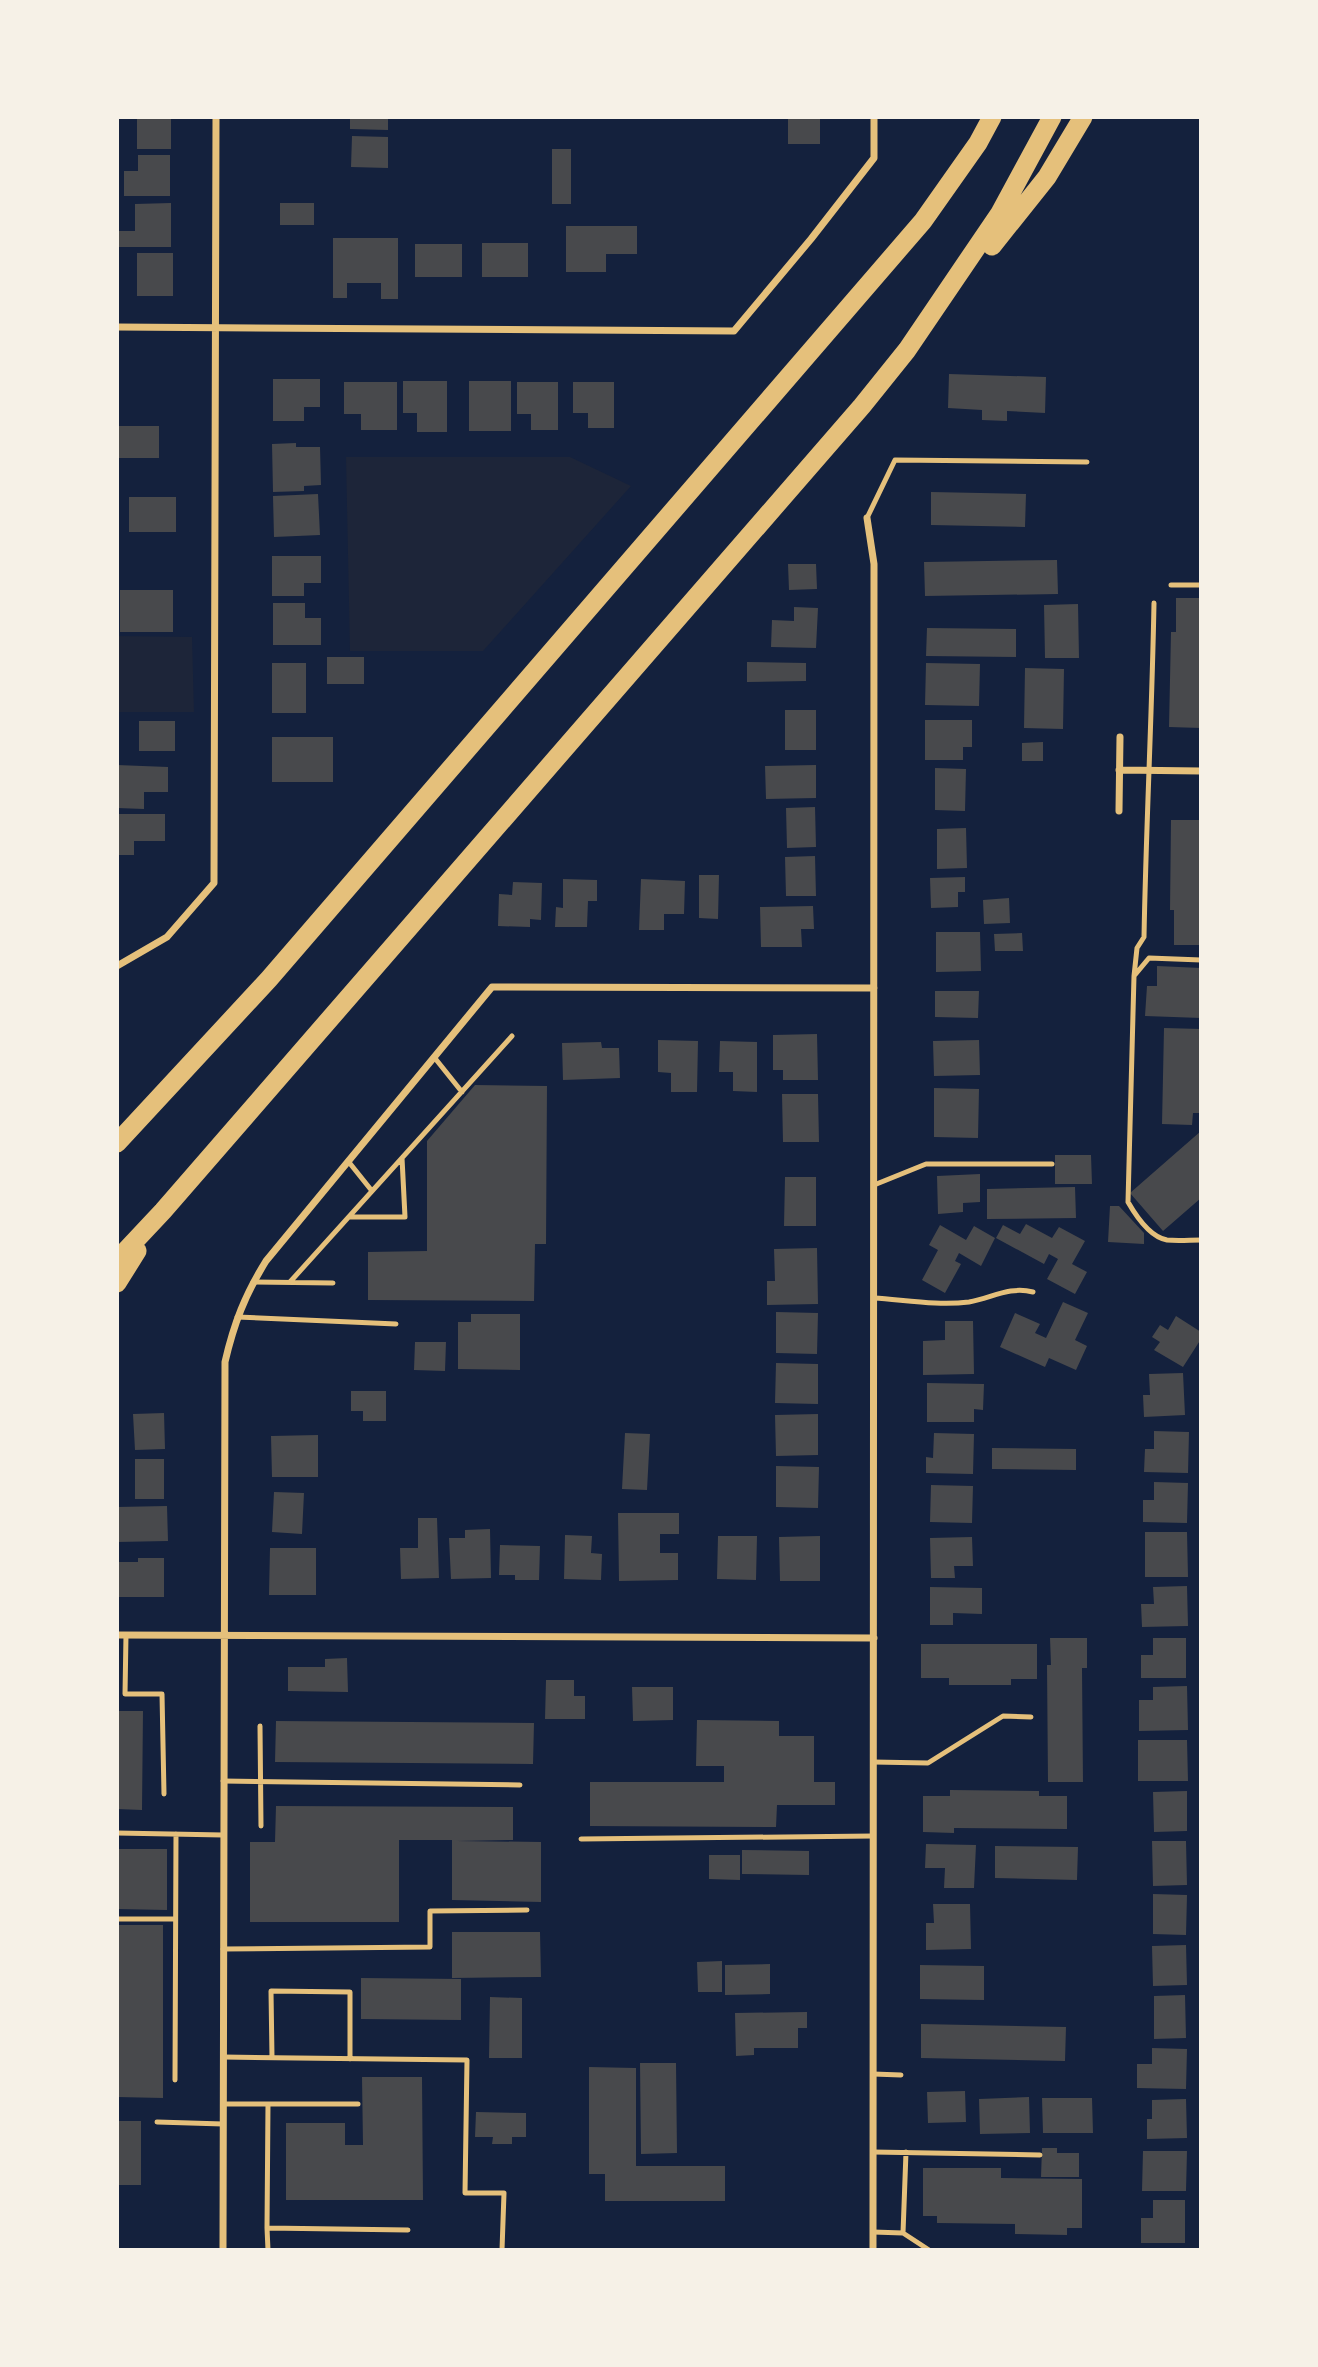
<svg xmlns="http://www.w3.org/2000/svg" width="1318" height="2367" font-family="'Fira Sans',sans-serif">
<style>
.green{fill:#1d2539}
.building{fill:#48494c}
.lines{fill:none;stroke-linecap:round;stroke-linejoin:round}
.service{stroke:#e5c07b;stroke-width:5}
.minor{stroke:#e5c07b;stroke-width:7}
.motorway{stroke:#e5c07b;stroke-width:19}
</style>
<rect width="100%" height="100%" fill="#14213d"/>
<path class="green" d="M346,457h224l61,29 -148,165h-133z
M117,636l75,1 2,75h-77z"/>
<path class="building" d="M137,117h34v32h-34z
M350,117h38v13l-38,-1z
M788,117h32v27h-32z
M352,136l36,1v31l-37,-1z
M552,149h19v55h-19z
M138,155h32v41h-46v-25h14z
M171,203v44h-54v-16h18v-27z
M280,203h34v22h-34z
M566,226h71v28h-31v18h-40z
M333,238h65v61h-17v-16h-34v15h-14z
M482,243h46v34h-46z
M415,244h47v33h-47z
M137,253h36v43h-36z
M949,374l97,3 -1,36 -38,-2v10l-25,-1v-10l-34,-2z
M273,379h47v28h-16v14h-31z
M403,381h44v51h-30v-19h-14z
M469,381h42v50h-42z
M344,382h53v48h-36v-16h-17z
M517,382h41v48h-27v-16h-14z
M573,382h41v46h-26v-15h-15z
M117,426h42v32h-42z
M296,443v4h24l1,38 -17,1v5l-31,1 -1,-48z
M931,492l95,2 -1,33 -94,-2z
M318,494l2,41 -46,2 -1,-41z
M129,497h47v35h-47z
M272,556h49v27h-17v13h-32z
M1057,560l1,34 -133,2 -1,-34z
M788,564h28l1,25 -28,1z
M120,590h53v42h-53z
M1176,598h25v130l-32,-1 2,-95h5z
M273,603h32v15h16v27h-48z
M1078,604l1,54h-34l-1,-53z
M794,607l24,1 -2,40 -45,-1 1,-27 22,1z
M927,628l89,1v28l-90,-1z
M327,657h37v27h-37z
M747,662l59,1v18l-59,1z
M272,663h34v50h-34z
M926,663l54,1 -1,42 -54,-1z
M1025,668l39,1 -1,60 -39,-1z
M785,710h31v40h-31z
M925,720h47v27h-9v13h-38z
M139,721h36v30h-36z
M272,737h61v45h-61z
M1043,742v19h-21v-18z
M117,765l51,2v25h-24v17l-27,-1z
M816,765v33l-50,1 -1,-33z
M935,768l31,1 -1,42 -30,-1z
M815,807l1,40 -29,1 -1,-40z
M117,814h48v27h-31v14h-17z
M1171,820h30v125h-27v-35h-4z
M966,828l1,40 -30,1v-40z
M815,856l1,40h-30l-1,-39z
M699,875h20l-1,44 -19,-1z
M965,877v15h-7v15l-27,1 -1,-30z
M563,879l34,1v21h-9l-1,26h-32l1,-20 7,1z
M641,879l44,2 -1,33h-20v16h-25z
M513,882l29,1 -1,37 -11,-1v8l-32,-1 1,-32 13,1z
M1009,898l1,25 -26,1 -1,-24z
M813,906l1,23h-13l1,18h-41l-1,-40z
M936,932h44l1,39 -45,1z
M1022,933l1,18h-28l-1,-17z
M1157,966l44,2v50l-56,-2 2,-30h10z
M935,991h44l-1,27 -43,-1z
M1164,1028l37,1v84h-8l-1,12 -30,-1z
M817,1034l1,46h-35v-10h-10v-35z
M658,1040l40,1 -1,51h-26v-19l-13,-1z
M979,1040l1,35 -46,1 -1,-35z
M720,1041l37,1v50l-24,-1v-19h-14z
M601,1042l1,6h17l1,30 -57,2 -1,-37z
M475,1085l72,1 -1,158h-11l-1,57 -166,-1v-48l59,-1v-110z
M934,1088l45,1 -1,49 -44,-1z
M782,1094h36l1,48h-36z
M1201,1131v67l-38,33 -33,-38z
M1055,1155h36l1,29h-37z
M980,1174v28l-17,1v9l-25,2 -1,-38z
M785,1177h31v49h-32z
M1075,1187l1,31 -89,1v-30z
M1110,1206h9l25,27v11l-36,-2z
M1026,1224l26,14 7,-11 26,14 -13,23 15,8 -12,22 -28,-15 11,-20 -9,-5 -5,10 -48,-26 7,-13 17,9z
M940,1225l26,15 8,-14 21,12 -14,28 -22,-13 -4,8 6,3 -16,29 -23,-13 16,-30 -9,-5z
M817,1248l1,56 -51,1v-24h8l-1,-32z
M1063,1302l25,11 -13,27 12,6 -11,24 -27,-12 -4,9 -45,-20 15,-34 25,11 -5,9 11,5z
M776,1312l42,1 -1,41 -41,-1z
M471,1314h49v56l-62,-1v-47h13z
M1176,1316l25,16v7l-18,28 -29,-17 6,-8 -8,-5 8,-12 8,5z
M945,1321h28l1,53 -51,1v-34l22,-1z
M415,1342h31l-1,29 -31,-1z
M776,1363l42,1v40l-43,-1z
M1183,1373l2,42 -41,2 -1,-22h7l-1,-21z
M927,1383l57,1 -1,26 -9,-1v13h-47z
M351,1391h35v30h-23v-10h-12z
M164,1413l1,36 -30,1 -2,-36z
M818,1414v41l-42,1 -1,-41z
M1154,1431l35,1 -1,41 -44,-1 1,-23h9z
M625,1433l25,1 -3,56 -25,-1z
M934,1433l40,1 -1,40 -47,-1v-16l7,1z
M318,1435v42h-46l-1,-41z
M992,1448l84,1v21l-84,-1z
M135,1459h29v40h-29z
M776,1466l43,1 -1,41 -42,-1z
M1154,1482l34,1 -1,40 -44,-1v-22h11z
M931,1485l42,1 -1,37 -42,-1z
M274,1492l30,1 -2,41 -30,-2z
M167,1506l1,35 -51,1v-35z
M618,1513h61v21h-19v19h18v27l-59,1z
M418,1518h19l2,60 -38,1 -1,-31h18z
M490,1529l1,49 -40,1 -2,-41h16v-8z
M1145,1532h42l1,45h-43z
M565,1535l27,1 -1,17 11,1 -1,26 -37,-1z
M718,1536h39l-1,44 -39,-1z
M820,1536v45h-40l-1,-44z
M972,1537l1,29h-19l1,12h-24l-1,-40z
M500,1545l40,1 -1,34h-24v-5h-16z
M270,1548h46v47h-47z
M138,1558h26v39h-46l-1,-35h21z
M1187,1586l1,40 -46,1 -1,-23h13l-1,-17z
M930,1587l52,1v26l-29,-1v12h-23z
M1050,1638h37v30h-5l1,114h-35l-1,-117h4z
M1153,1638h33v40h-45v-23h12z
M921,1644h116v35h-26v6h-62v-7h-28z
M347,1658l1,34 -60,-1v-24h37v-8z
M546,1680h28v16h11v23h-40z
M1187,1686l1,44 -49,1v-31h14v-13z
M632,1687h41v33l-40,1z
M117,1711h26l-1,99 -25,-1z
M697,1720l82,1v15h35v46h21v23h-58l-1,22 -186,-1v-44h134v-16h-28z
M276,1721l258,2 -1,41 -258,-2z
M1138,1740h49l1,41h-50z
M950,1790l89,1v5h28v33l-113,-1v5l-31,-1v-36h27z
M1187,1791v40l-33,1 -1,-40z
M276,1806l237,1v33l-57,1 85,1v60l-89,-2v-60h-53v82h-149v-80h25z
M1152,1841h34l1,44 -34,1z
M926,1844l50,1 -2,43h-30l1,-20h-20z
M995,1846l83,1 -1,33 -82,-2z
M117,1849h50v61l-50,-1z
M742,1850l67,1v24l-67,-1z
M709,1855h31v25l-31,-1z
M1153,1894l34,1 -1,40 -33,-1z
M933,1904h37l1,45 -45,1v-27h8z
M117,1925h46v173l-46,-1z
M452,1932h88l1,45 -89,1z
M1186,1945l1,40 -34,1 -1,-40z
M722,1961v31h-24l-1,-30z
M770,1964v30l-45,1v-30z
M920,1965l64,1v34l-64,-1z
M361,1978l100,1v41l-100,-1z
M1185,1995l1,43 -32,1v-43z
M490,1997l32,1v60h-33z
M807,2012v16h-9v20h-44v7l-18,1 -1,-43z
M921,2024l145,3 -1,34 -144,-3z
M1152,2048l35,1 -1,40 -49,-1v-24h15z
M640,2063h36l1,90 -36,1z
M589,2067l47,1v98h89v35h-120v-27h-16z
M362,2077h60l1,123h-137v-77h59v22h18z
M965,2091l1,31 -38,1 -1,-31z
M1029,2097l1,36 -50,1 -1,-35z
M1042,2098h50l1,35h-50z
M1186,2099l1,39 -40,1v-20h5v-19z
M476,2112l50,1v24h-14v7h-20l1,-7h-18z
M117,2121h24v64h-24z
M1042,2148h15v5h22v24h-38z
M1143,2151h44l-1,40h-44z
M923,2168h78v10l81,1v49h-15v7l-52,-1v-10l-78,-1v-7h-14z
M1153,2200h32v43h-44v-25h12z"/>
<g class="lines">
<path class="service" d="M867,518l28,-58 192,2
M1171,585h30
M1201,960l-52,-2 -15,18 -6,226c8,14 22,35 39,38 11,1 23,0 34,0
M1134,976l3,-28 7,-11c2,-111 8,-222 10,-334
M434,1057l28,35
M348,1161l24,30
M874,1185l52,-21h126
M349,1217h56l-3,-59
M253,1282l80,1
M290,1282l222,-246
M874,1298c31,2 64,8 95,4 23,-4 40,-16 64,-10
M237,1317l159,7
M126,1635l-1,59h37l2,100
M260,1726l1,100
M873,1762l55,1 75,-47 28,1
M223,1781l297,4
M117,1833l106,2
M581,1839l292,-3
M117,1919h58
M223,1949l207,-2v-36l97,-1
M223,2057l244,3 -2,133h39l-2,57
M272,2057l-1,-66 79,1v67
M873,2074l28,1
M175,2080l1,-246
M223,2104h135
M268,2104l-1,124 141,2
M157,2122l66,2
M873,2152l167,3
M906,2152l-3,81 26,17
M267,2228l1,22
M873,2232l30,1"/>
<path class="minor" d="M117,327l617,4 77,-92 63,-81v-41
M867,518l7,46 -1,1686
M1119,770l82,1
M1119,811l1,-74
M117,966l50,-29 47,-54 2,-766
M117,1635l757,3
M223,2250l2,-888c9,-39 20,-67 41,-101l226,-274 382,1"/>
<path class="motorway" d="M992,246l55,-69 36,-60
M117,1143l152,-164 654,-758 55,-78 14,-26
M117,1260l46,-49 699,-805 45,-56 93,-137 52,-96
M117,1283l20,-32"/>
</g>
<rect width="1318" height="2367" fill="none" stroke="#f6f1e7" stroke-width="238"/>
</svg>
